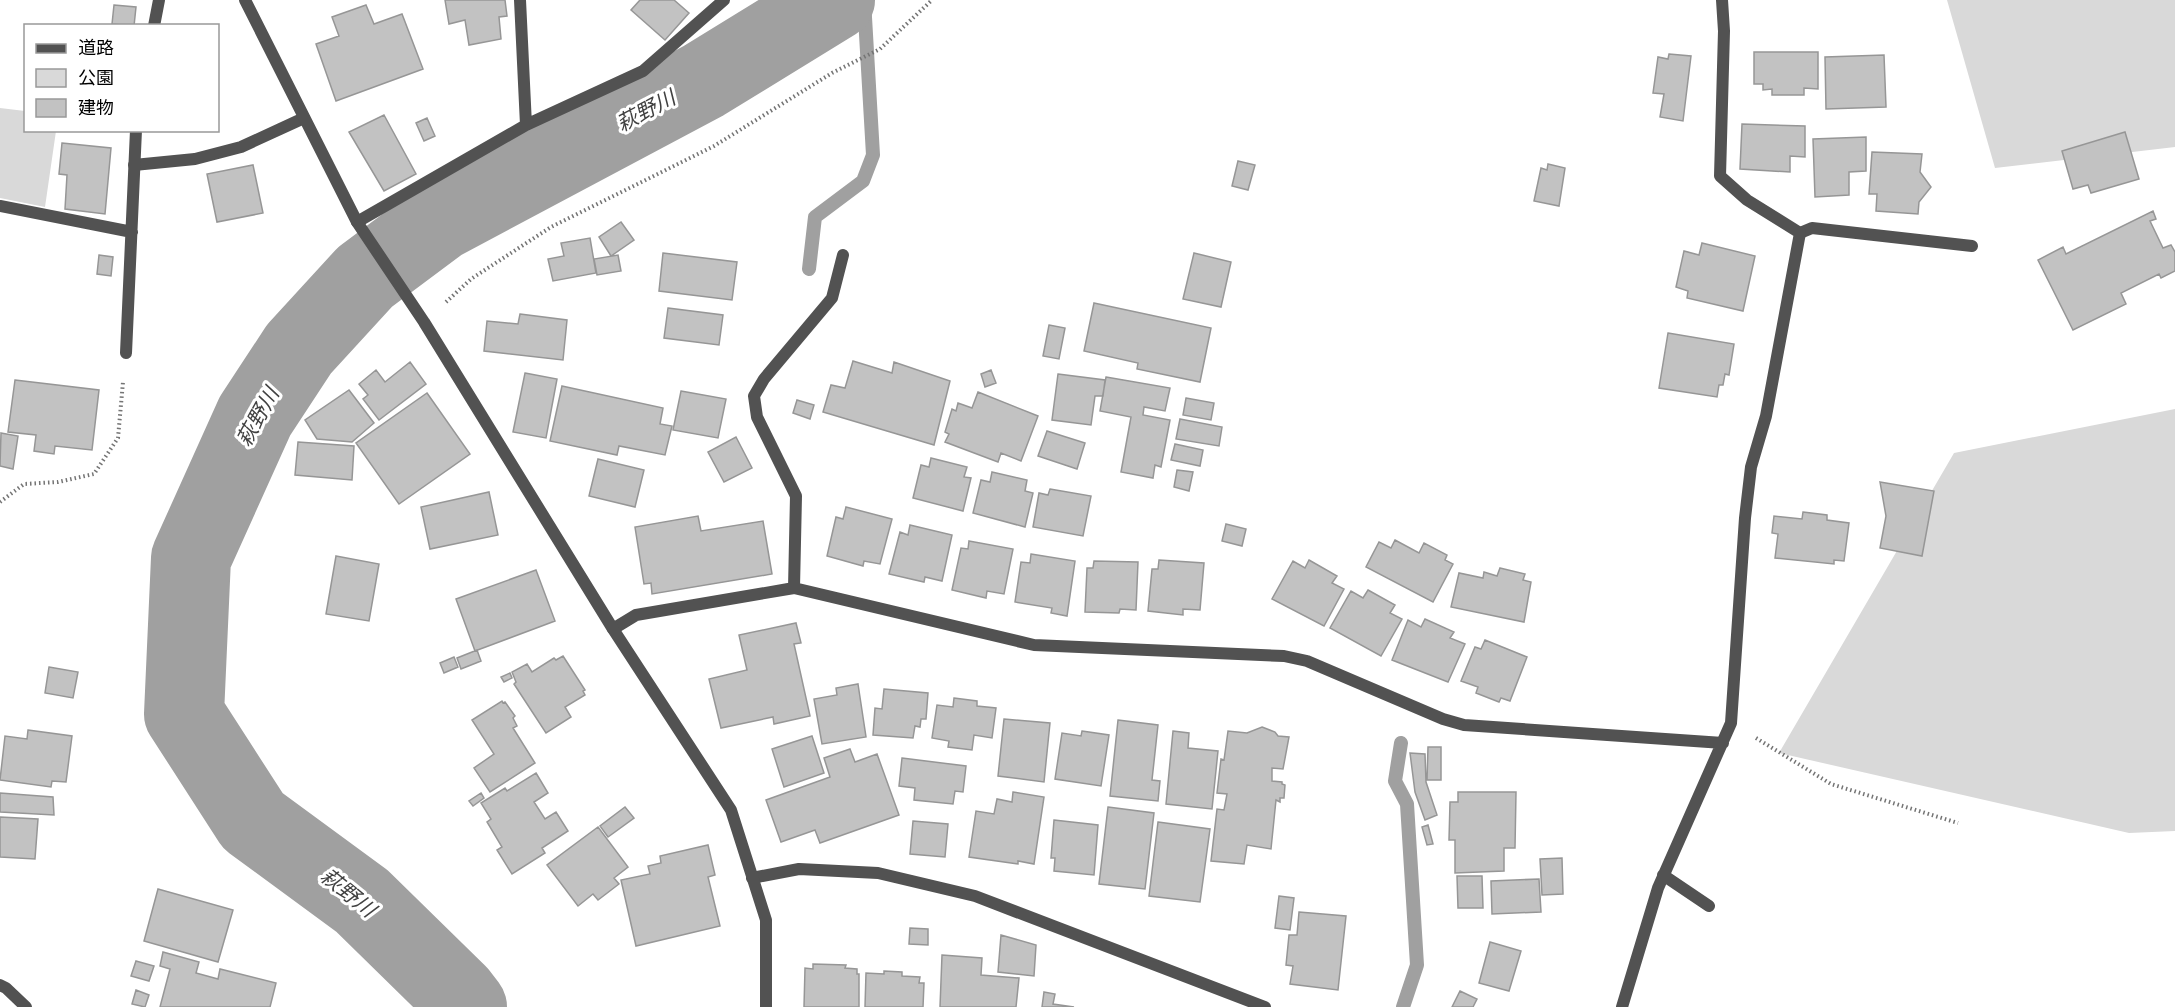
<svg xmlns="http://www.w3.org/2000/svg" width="2175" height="1007" font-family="'Noto Sans','Noto Sans JP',sans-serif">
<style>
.green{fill:#d9d9d9}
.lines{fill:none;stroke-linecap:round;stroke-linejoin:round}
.stream{stroke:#a0a0a0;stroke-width:14}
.river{stroke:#a0a0a0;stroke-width:80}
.building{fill:#c2c2c2;stroke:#969696;stroke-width:1.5}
.path{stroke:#747474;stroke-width:4;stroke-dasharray:1.5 3;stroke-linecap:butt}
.service{stroke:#525252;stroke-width:12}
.minor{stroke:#525252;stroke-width:12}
.tertiary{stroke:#525252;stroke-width:12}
.labels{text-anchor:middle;stroke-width:6;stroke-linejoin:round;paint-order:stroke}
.water-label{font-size:21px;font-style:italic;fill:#414141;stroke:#fff}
</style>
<rect width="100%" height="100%" fill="#fff"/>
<path class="green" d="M1947,0h228v147l-180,21z
M0,108l25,3 1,19 30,1 -11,76 -45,-9z
M2175,409v422l-46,2 -350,-80 175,-300z"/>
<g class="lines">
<path class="stream" d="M809,269l6,-52 48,-36 10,-26 -9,-155
M1401,743l-6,38 12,23 10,161 -14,42
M455,1007l6,-8"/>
<path class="river" d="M467,1007l-10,-13 -95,-93 -109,-80 -69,-107 7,-156 64,-142 44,-67 66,-72 75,-56 263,-140 132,-81"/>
</g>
<path class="building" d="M445,0h60l2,16 -8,1 2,22 -32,6 -4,-25 -16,4z
M640,0h34l15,13 -24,27 -34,-30z
M114,5l22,2 -2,19 -22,-2z
M366,5l8,19 28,-10 21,55 -87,32 -20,-57 23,-8 -7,-19z
M1754,52h64v37l-14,-1v7h-32v-6l-9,1v-6h-9z
M1669,54l22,2 -8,65 -23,-4 4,-23 -11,-1 5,-36 10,2z
M1884,55l2,52 -60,2 -1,-52z
M384,115l32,59 -32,17 -35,-59z
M427,118l8,18 -11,5 -8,-18z
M1742,124l63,2v31l-15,-1v16l-50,-3z
M2125,132l14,47 -48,14 -3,-8 -15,4 -11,-38z
M1866,137v34l-17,1v23l-34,2 -2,-58z
M62,143l49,5 -6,66 -40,-5 2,-34 -8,-1z
M1872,152l50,2 -2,18 11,15 -12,15 -1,12 -42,-3 1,-17h-8z
M1238,161l17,4 -7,25 -16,-4z
M1548,164l17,4 -6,38 -25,-5 7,-33 6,2z
M253,165l10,48 -46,9 -10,-48z
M2153,211l3,8 -6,2 13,27 8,-3 4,7v19l-14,7 -2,-4 -38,19 5,11 -53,26 -35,-70 25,-13 3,7z
M621,222l13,18 -23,16 -12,-19z
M590,238l6,35 -43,8 -5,-22 16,-3 -3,-13z
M1702,243l53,13 -12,55 -56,-13 1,-7 -12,-4 8,-36 15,4z
M663,253l74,9 -5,38 -73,-9z
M1194,253l37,9 -10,45 -38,-8z
M99,255l14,2 -2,19 -14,-2z
M618,255l3,16 -24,4 -3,-16z
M1094,303l117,25 -11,54 -63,-13 1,-6 -54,-12z
M668,308l55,7 -4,30 -55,-7z
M520,314l47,6 -4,40 -79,-9 3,-30 31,3z
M1049,325l16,3 -6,31 -16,-3z
M1668,333l66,11 -5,31 -4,-1 -2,11h-4l-2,12 -58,-9z
M853,361l39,12 2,-11 56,19 -16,64 -111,-33 8,-27 14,3z
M410,362l16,22 -47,36 -16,-21 5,-4 -9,-11 17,-14 9,12z
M991,370l5,13 -11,4 -4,-13z
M525,373l32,6 -11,59 -33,-6z
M1058,374l47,6 -2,16h-8l-4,29 -39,-5z
M1106,377l64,11 -5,23 -21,-4 -1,8 27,5 -9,47 -6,-2 -2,13 -32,-6 10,-55 -31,-6z
M15,380l84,10 -7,60 -37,-4 -1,8 -20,-3 2,-16 -28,-3z
M562,386l101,22 -3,16 12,2 -7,29 -46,-9 -2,9 -67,-14z
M349,390l25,33 -22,19 -35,-3 -12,-19z
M681,391l45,8 -8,39 -45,-8z
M978,392l60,24 -17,45 -20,-8 -3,9 -53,-20 4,-8 -4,-2 7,-23 4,2 2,-8 14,5z
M427,393l43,61 -71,50 -43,-61z
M1186,398l28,5 -3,17 -28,-5z
M797,400l17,5 -4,14 -17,-6z
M1180,419l42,8 -3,19 -43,-7z
M1047,431l38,12 -8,26 -39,-13z
M1,433l17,3 -5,33 -13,-3z
M736,437l16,31 -28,14 -16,-30z
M298,442l56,4 -2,34 -57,-5z
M1175,444l28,6 -3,16 -29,-6z
M931,458l36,9 -3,10 7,1 -8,33 -50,-13 8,-33 8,2z
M598,459l46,11 -9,37 -46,-11z
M1177,470l16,2 -4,19 -15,-4z
M992,472l35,8 -2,11 8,2 -8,34 -52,-14 8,-33 9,2z
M1880,482l54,9 -12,65 -42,-8 6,-32z
M1050,489l41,7 -8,40 -50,-9 6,-34 9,2z
M489,492l9,43 -68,14 -9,-42z
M846,507l46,12 -12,45 -16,-3 -1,5 -36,-10 9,-39 7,2z
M1803,512l24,3v5l22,3 -5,38 -10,-1v4l-59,-6 3,-24 -6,-1 2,-17 28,3z
M698,516l3,15 62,-10 9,53 -120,20 -1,-11 -7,1 -9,-57z
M1226,524l20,5 -4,17 -20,-5z
M910,525l42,10 -10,46 -17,-4 -1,5 -35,-8 11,-42 8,3z
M1395,540l24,13 5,-10 23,12 -2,5 8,4 -20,38 -67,-35 13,-25 12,6z
M969,541l44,8 -9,45 -17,-3 -1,7 -34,-8 9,-42 7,1z
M1031,554l44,7 -8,55 -16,-3 1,-5 -37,-6 6,-40 9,1z
M336,556l43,8 -10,57 -43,-7z
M1159,560l45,3 -4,47 -17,-1v6l-35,-4 4,-42h6z
M1309,560l28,16 -5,7 12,6 -20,37 -52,-27 21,-38 12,7z
M1094,561l44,1 -2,48 -16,-1 -1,4 -34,-1 2,-44h6z
M1500,568l25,6 -2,6 8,2 -7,40 -73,-15 8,-34 24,5 1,-6 13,4z
M536,570l19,51 -80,30 -19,-52z
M1368,590l27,15 -5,8 12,6 -21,37 -51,-28 21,-37 12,7z
M1425,619l29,13 -4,6 15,6 -17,38 -56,-22 16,-40 13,7z
M796,623l5,20 -7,1 16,72 -36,8 -1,-7 -52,11 -12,-49 38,-9 -8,-35z
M1485,640l42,17 -17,44 -9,-3 -2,4 -23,-9 2,-6 -17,-6 14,-34 6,2z
M477,650l4,11 -20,8 -4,-11z
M563,656l22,34 -2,1 2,4 -20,12 6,10 -25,16 -32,-49 2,-2 -4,-10 15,-8 5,8 22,-14 2,2z
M454,657l4,10 -14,6 -4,-10z
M49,667l29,5 -5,26 -28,-5z
M510,673l2,5 -8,4 -3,-5z
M858,684l8,53 -44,7 -8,-45 23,-4 -1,-7z
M884,689l44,4 -2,26h-5l-1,8 -5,-1 -2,12 -40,-3 2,-27 7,1z
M954,698l23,3v5l19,2 -4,30 -18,-3 -2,15 -24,-3 1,-6 -17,-3 5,-33 16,2z
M502,701l1,2 2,-1 10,14 -2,2 4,8 -4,2 22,35 -45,29 -16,-24 20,-14 -22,-34z
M1004,719l46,4 -6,59 -46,-6z
M1118,720l40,5 -6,55 8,1 -2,20 -48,-5z
M1262,727l13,5 3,4 11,1 -6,32 -11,-1v13l10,1v2l3,1 -1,13h-4v4l-4,-2 -5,49 -24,-4 -3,19 -33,-3 6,-52 7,1 3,-16 -10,-1 4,-34 3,1 4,-29 19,2z
M28,730l44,6 -6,46 -14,-1 -1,6 -51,-7 5,-44 22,3z
M1082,731l27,4 -8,51 -46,-7 7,-46 19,3z
M1173,731l16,2 -1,15 30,3 -6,58 -46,-5z
M812,736l12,37 -40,14 -12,-38z
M1428,747h13v33h-14z
M850,749l5,13 22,-8 22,61 -79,28 -5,-13 -34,12 -15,-42 64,-23 -6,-19z
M1410,753l15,1 1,28 11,33 -12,5 -10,-28z
M902,758l64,8 -3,26 -8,-1 -2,13 -39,-4 1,-12 -16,-2z
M536,773l12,20 -14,9 11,17 11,-7 12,19 -26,17 3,5 -33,21 -15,-24 5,-3 -15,-25 4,-3 -10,-16 24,-15 2,3z
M1013,792l31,5 -10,67 -16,-3v3l-49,-7 7,-46 18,3 3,-15 15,3z
M1458,792h58l-1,56h-11v23l-49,2v-33h-6l1,-38h8z
M0,793l53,4 1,18 -54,-3z
M481,793l3,5 -11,8 -4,-5z
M625,807l9,11 -26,19 -8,-11z
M1108,807l46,6 -9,76 -46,-5z
M0,817l38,2 -3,40 -35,-2z
M1054,820l44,5 -4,50 -40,-4 1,-13h-4z
M913,821l35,3 -3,33 -35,-3z
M1158,822l52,7 -10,73 -51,-6z
M1428,825l5,19 -6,1 -5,-18z
M598,827l30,40 -14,11 5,6 -21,16 -5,-6 -15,12 -31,-41z
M708,845l7,30 -7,2 12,49 -84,20 -15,-66 29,-6 -2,-8 13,-3 -1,-7z
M1562,858l1,36 -21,1 -2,-36z
M1457,876h25l1,32h-25z
M1539,879l2,33 -49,2 -1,-33z
M158,889l75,21 -15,52 -74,-21z
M1279,896l15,2 -4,32 -15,-2z
M1299,912l47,4 -8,74 -48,-6 3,-18 -7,-1 3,-30h8z
M910,928l18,1v16l-19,-1z
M1001,935l35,10 -2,31 -36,-4z
M1490,942l31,9 -12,40 -30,-8z
M163,952l36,10 -3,11 22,6 2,-10 56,14 -6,24h-110l10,-38 -10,-3z
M942,955l40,3 -1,17 38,3 -3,29h-76z
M136,961l18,5 -5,15 -18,-5z
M813,964l33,1 -1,3 12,1v5h2v33h-55l1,-39 8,1z
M884,971l18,1v4l18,1 -1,6h5l-1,24h-58l1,-34 18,1z
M136,990l13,5 -4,12 -13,-3z
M1460,991l17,8 -4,8h-21z
M1044,992l11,2 -2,10 21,3h-32z"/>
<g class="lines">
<path class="path" d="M446,302l25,-23 80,-52 163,-81 118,-73 48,-24 52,-49
M0,502l24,-18 34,-2 36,-8 24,-36 5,-56
M1756,738l75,46 127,39"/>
<path class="service" d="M134,165l61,-6 46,-12 63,-29
M1800,233l12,-5 160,18"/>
<path class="minor" d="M520,0l6,125
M154,26l5,-26
M0,206l132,26
M357,222l169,-97 117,-54 81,-71
M126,353l10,-223
M794,588l2,-92 -39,-79 -3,-21 10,-17 68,-81 11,-43
M613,629l23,-14 158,-27 240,57 250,11 23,5 136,58 21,6 259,18
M1663,875l46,31
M752,878l47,-9 79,4 97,23 290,111
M0,985l6,3 20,19
M1622,1007l36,-119 73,-165 14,-205 6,-51 15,-51 34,-183 -53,-33 -27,-24 4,-145 -2,-31"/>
<path class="tertiary" d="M245,0l112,222 67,100 189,307 118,181 35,110v87"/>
</g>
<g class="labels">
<g class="water-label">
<text transform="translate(646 111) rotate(-28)" y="7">萩野川</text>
<text transform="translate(258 417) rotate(-61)" y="7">萩野川</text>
<text transform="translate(348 893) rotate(39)" y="7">萩野川</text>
</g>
</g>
<rect x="24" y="24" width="195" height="108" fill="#ffffff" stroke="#999999" stroke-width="1.5"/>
<rect x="36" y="44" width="30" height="9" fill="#525252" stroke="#999999" stroke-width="1.5"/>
<text x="78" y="54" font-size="18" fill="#000000">道路</text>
<rect x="36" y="69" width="30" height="18" fill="#d9d9d9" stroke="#999999" stroke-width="1.5"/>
<text x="78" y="84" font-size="18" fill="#000000">公園</text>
<rect x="36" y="99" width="30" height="18" fill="#c2c2c2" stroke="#999999" stroke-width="1.5"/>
<text x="78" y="114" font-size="18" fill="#000000">建物</text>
</svg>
